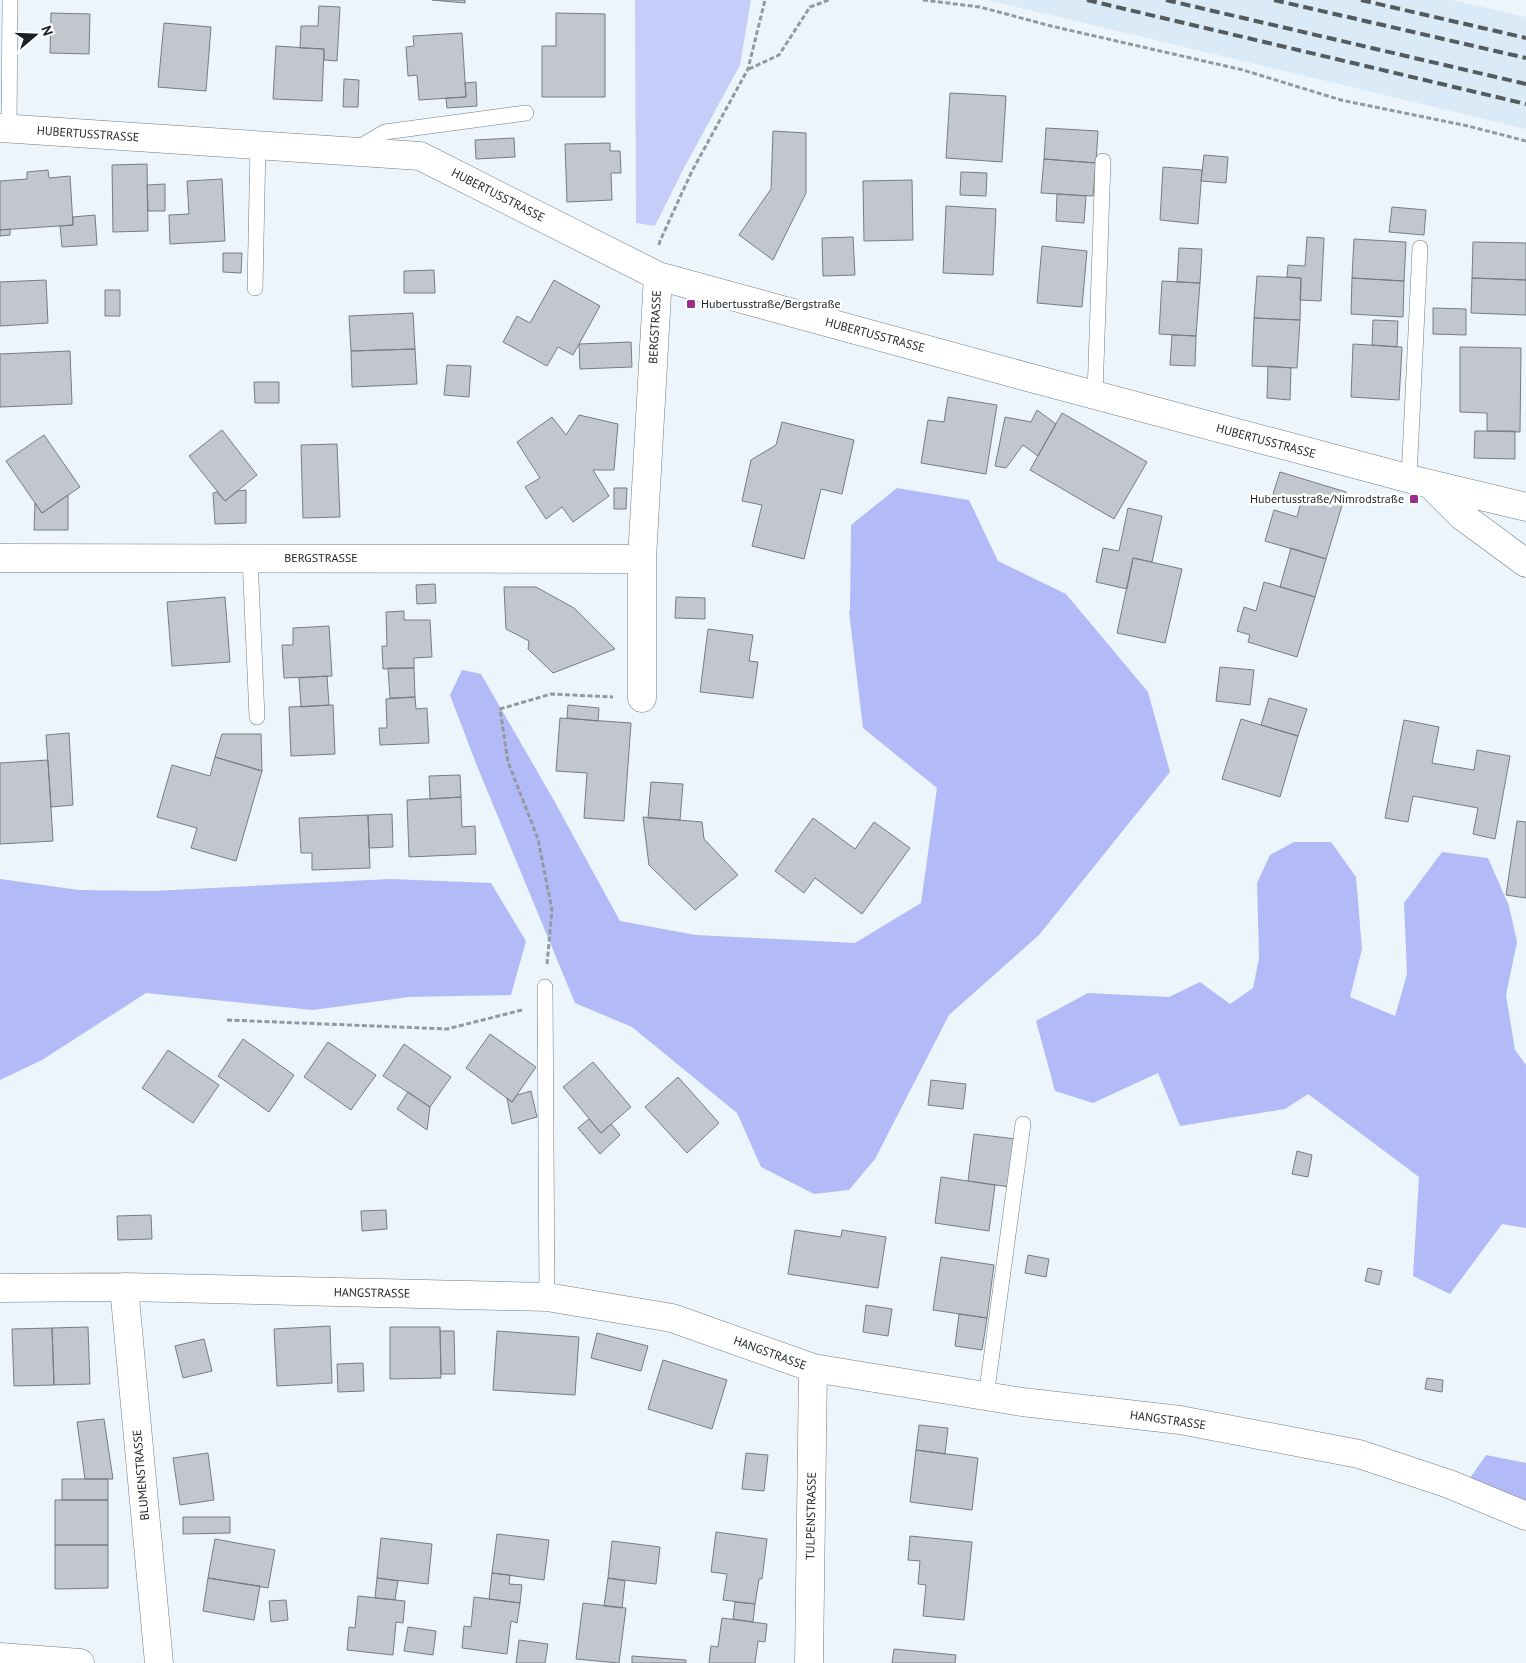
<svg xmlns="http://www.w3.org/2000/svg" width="1526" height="1663" font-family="'PT Sans',sans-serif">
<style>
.built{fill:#dbeaf7}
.green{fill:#c7cdf9}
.forest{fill:#b3baf8}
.building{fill:#c2c7cf;stroke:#777c83}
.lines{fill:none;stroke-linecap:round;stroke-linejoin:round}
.service-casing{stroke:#747b81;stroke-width:16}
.minor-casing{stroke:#747b81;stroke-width:29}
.path{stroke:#939a9f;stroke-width:3;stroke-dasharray:5 2.5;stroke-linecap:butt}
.service{stroke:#fff;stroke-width:15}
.minor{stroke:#fff;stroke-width:28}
.rail{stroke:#555a5d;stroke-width:4;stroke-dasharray:10 5;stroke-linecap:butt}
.poi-dot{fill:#9c2d8c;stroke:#fff;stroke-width:2}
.labels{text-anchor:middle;stroke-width:5;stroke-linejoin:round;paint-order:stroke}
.street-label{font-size:12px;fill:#1d2022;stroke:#fff}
.poi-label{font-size:12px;fill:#1d2022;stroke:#fff;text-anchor:start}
</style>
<rect width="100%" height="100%" fill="#ecf5fc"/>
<path class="built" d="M988,0h465l73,17v112z"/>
<path class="green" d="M635,0h116l-11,65 -56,103 -29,58 -19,-3z"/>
<path class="forest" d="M897,488l72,12 29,61 68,33 82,98 22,80 -131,163 -90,80 -74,144 -26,31 -35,4 -53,-27 -24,-54 -105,-86 -57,-24 -98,-237 -27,-71 12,-25 19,4 71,123 68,124 76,14 159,8 66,-40 16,-115 -74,-60 -14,-116 1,-3 1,-84z
M1294,842h37l25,35 6,72 -12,48 45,19 12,-42 -3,-71 38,-51 46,6 21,48 8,36 -11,53 9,55 11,15v163l-24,-4 -52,70 -37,-18 6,-99 -111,-83 -23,15 -105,17 -22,-53 -65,30 -38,-12 -19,-70 52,-28 81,4 31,-15 30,22 23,-16 6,-30 -2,-75 13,-28z
M0,879l79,11 73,1 238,-12 101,4 35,58 -15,54 -102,2 -96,13 -167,-17 -104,67 -42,20z
M1486,1455l40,8v41l-58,-23z"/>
<path class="building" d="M432,0h33v3z
M319,6l21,1 -3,54 -13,-1v-11l-24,-1 1,-22h17z
M51,13l39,1 -1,40 -39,-1z
M556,13l49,1v83h-63v-51h14z
M164,23l47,4 -5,64 -48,-4z
M462,33l4,64 -47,3 -2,-25 -9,1 -2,-29 8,-1 -1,-10z
M276,46l48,3 -2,52 -49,-2z
M344,79l15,1 -1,27h-15z
M476,82l1,24 -30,2 -1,-10 20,-1 -1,-14z
M950,93l56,3 -4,66 -56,-4z
M1046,128l52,3 -2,32 -52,-4z
M773,131l33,2v60l-33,67 -34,-25 32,-46z
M514,138l1,19 -39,2 -1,-19z
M610,143v8h10l1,22h-10l1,27 -45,2 -2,-58z
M1204,155l24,2 -2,26 -25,-2z
M1044,159l52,4 -3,33 -52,-3z
M147,164l1,67 -35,1 -1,-67z
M1163,167l39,3 -4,54 -38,-4z
M48,170l1,8 21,-2 3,49 -73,5v-49l27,-2v-7z
M961,172l26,1 -1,23 -26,-1z
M222,179l3,62 -55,3 -1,-29 20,-1 -2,-33z
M912,180l1,60 -49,1 -1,-60z
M165,184v27h-17l-1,-26z
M1057,194l29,2 -2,27 -28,-2z
M946,206l50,3 -3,66 -50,-2z
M1392,207l34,3 -2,25 -35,-3z
M95,215l2,30 -35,2 -2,-21 13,-1v-8z
M10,229v6l-10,1v-6z
M853,237l2,38 -32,1 -1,-38z
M1307,237l17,1 -3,63 -21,-1 1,-22 -14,-1 1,-12 17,1z
M1354,239l52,3 -2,39 -52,-3z
M1473,242l53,1v37l-54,-2z
M1042,246l45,5 -5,56 -45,-4z
M1179,248l23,1 -2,34 -23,-1z
M223,253h19l-1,20 -18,-1z
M434,270l1,23h-31v-22z
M1257,276l44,2 -1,42 -46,-2z
M1352,278l52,3 -1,36 -52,-3z
M1472,278l54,2v35l-55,-2z
M46,280l2,43 -48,3v-44z
M554,280l46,26 -27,49 -15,-8 -11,19 -44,-24 14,-26 13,7z
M1162,281l38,2 -4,53 -37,-2z
M105,290h15v26h-15z
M1433,308l33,1v26l-33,-1z
M413,313l2,36 -64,2 -2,-35z
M1254,318l46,2 -3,48 -45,-2z
M1373,320l25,1 -1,26 -25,-2z
M1172,335l24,1 -1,30 -25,-1z
M631,342l1,25 -52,2 -1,-25z
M1353,344l49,3 -3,53 -48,-3z
M1460,347l61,1 -1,84 -33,-1v-18l-27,-1z
M415,349l2,35 -65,3 -1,-36z
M70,351l2,53 -72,3v-53z
M447,365l24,1 -2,31 -25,-2z
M1268,366l23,2 -1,32 -23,-2z
M254,382h25v21h-24z
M948,397l49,8 -11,69 -65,-11 7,-43 16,2z
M1037,410l19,14 -18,32 -15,-11 -17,23 -11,-2 10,-49 26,5z
M1062,413l85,49 -33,57 -84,-49z
M579,415l39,9 -4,46h-21l16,26 -36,26 -11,-15 -16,12 -21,-32 15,-9 -23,-36 35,-25 14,18z
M782,422l72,18 -12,54 -21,-5 -17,70 -52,-13 10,-41 -20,-4 9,-41 25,-15z
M222,430l35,45 -32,26 -36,-45z
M1475,431h40v28l-41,-1z
M44,435l36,52 -38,26 -36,-52z
M337,444l3,73 -37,1 -2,-73z
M1280,472l66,20 -20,67 -61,-18 9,-31 23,7 4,-15 -28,-8z
M614,488h13l-1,21h-12z
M246,490v33l-31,1 -2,-31 4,-1 8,9 13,-10z
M68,495v35h-34l1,-27 7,10z
M1128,508l34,8 -10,46 -19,-4 -6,31 -31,-7 7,-34 16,3z
M1291,548l35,11 -11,38 -35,-10z
M1133,558l49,11 -17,74 -48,-10z
M1264,582l51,15 -18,60 -49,-15 2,-7 -13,-4 7,-24 12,4z
M435,584l1,19 -19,1 -1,-19z
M504,587h32l38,21 41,41 -62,24 -25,-24 1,-8 -23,-12z
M225,597l5,65 -58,4 -5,-64z
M676,597l29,1v21l-30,-1z
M404,611v9h26l2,37 -18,1v10l-31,1 -1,-23h5l-1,-34z
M329,626l3,50 -48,2 -2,-33h11v-17z
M708,629l45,6 -4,26 9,1 -5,36 -53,-6z
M1220,667l34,3 -4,35 -34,-4z
M388,668h26l1,29 -25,1z
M327,676l2,29 -28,2 -2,-29z
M415,697l1,12 11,-1 2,35 -49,2 -1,-17h8l-1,-29z
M1269,698l38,11 -9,27 -37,-11z
M333,705l2,49 -44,2 -2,-49z
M568,705l31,3 -1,13 -31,-3z
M560,718l71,5 -7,98 -40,-3 3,-45 -31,-2z
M1241,719l57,17 -18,61 -58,-18z
M1404,720l35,7 -7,36 42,7 3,-20 33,6 -15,83 -22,-5 5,-26 -65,-12 -5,26 -23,-4z
M69,733l4,72 -22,2 -5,-72z
M222,734h39l1,37 -47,-14z
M215,757l47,14 -26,90 -45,-13 6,-20 -40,-11 15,-52 38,11z
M48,760l5,81 -53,3v-81z
M460,775l1,22 -31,2 -1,-23z
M651,782l32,2 -3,36 -32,-2z
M461,797l1,30 13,-1 1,28 -67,3 -2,-57z
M392,814l1,33 -24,1 -1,-33z
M368,815l2,53 -58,2v-17h-11l-2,-35z
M643,817l59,5 2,17 34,36 -43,35 -46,-45z
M813,818l42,31 19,-27 36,26 -48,66 -47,-36 -11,15 -29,-22z
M1517,821l9,1v76l-20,-3z
M490,1034l46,33 -24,35 -46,-34z
M243,1039l51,36 -25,37 -51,-36z
M328,1042l48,33 -25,35 -47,-33z
M404,1044l47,33 -21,30 -47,-31z
M168,1050l51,35 -26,38 -51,-35z
M593,1062l38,45 -30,26 -38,-46z
M678,1077l41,46 -32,30 -42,-46z
M931,1080l35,4 -3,25 -35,-4z
M531,1091l6,26 -25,7 -5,-26 5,4 5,-7z
M408,1092l22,15 -3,23 -30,-21z
M589,1119l12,14 10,-9 9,11 -20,19 -22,-26z
M974,1134l42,5 -6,48 -42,-6z
M1297,1151l15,4 -4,22 -16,-3z
M941,1177l54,8 -6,46 -54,-8z
M386,1210l1,19 -25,2 -1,-20z
M151,1215l1,24 -34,1 -1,-24z
M795,1230l46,7 1,-7 44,7 -8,51 -90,-14z
M1028,1255l21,4 -3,18 -21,-4z
M941,1257l53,8 -7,53 -54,-8z
M1368,1268l14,3 -3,14 -14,-4z
M866,1305l26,4 -4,27 -25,-4z
M959,1314l28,4 -5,32 -27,-4z
M330,1326l2,57 -55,3 -3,-57z
M88,1327l2,57 -36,1 -2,-57z
M390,1327h50l1,51 -51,1z
M52,1328l2,57 -40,1 -2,-57z
M440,1331h14l1,43h-14z
M497,1331l82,6 -4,58 -82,-5z
M597,1333l51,13 -7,25 -50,-13z
M204,1339l8,32 -29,7 -8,-32z
M663,1360l64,20 -15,49 -64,-20z
M363,1363l1,28 -26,1 -1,-28z
M1427,1378l16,2 -1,12 -17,-3z
M104,1419l9,60h-28l-8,-57z
M919,1425l29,3 -3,26 -29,-4z
M916,1450l62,8 -6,52 -62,-8z
M208,1453l6,47 -34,5 -7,-47z
M746,1453l22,2 -4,36 -22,-2z
M62,1479h46v21h-46z
M55,1500h53v45h-53z
M183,1517h47v16l-47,1z
M716,1532l51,7 -5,40h-3l-4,25 -32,-4 4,-26 -16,-2z
M497,1534l52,6 -5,40 -52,-7z
M910,1536l62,6 -8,78 -41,-4 3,-31 -8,-1 2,-23 -12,-1z
M381,1538l51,6 -4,40 -51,-6z
M215,1539l60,11 -7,38 -60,-10z
M612,1541l48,6 -4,37 -48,-6z
M55,1545h53v43l-53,1z
M492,1573l18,2 -1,9 13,1 -2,18 -31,-4z
M208,1578l52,8 -6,34 -51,-9z
M377,1578l21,3 -3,19 -20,-2z
M608,1578l17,3 -3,27 -18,-2z
M358,1596l47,5 -2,22 -7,-1 -3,33 -46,-5 2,-23 6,1z
M474,1597l46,6 -3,20 -6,-2 -4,33 -45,-6 2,-22 7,1z
M286,1600l2,20 -17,2 -2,-21z
M735,1602l20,2 -2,18 -20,-3z
M583,1603l43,5 -7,55 -43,-4z
M722,1618l45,6 -2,18 -7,-1 -3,22h-46l2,-17 7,1z
M408,1627l28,4 -3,24 -29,-4z
M519,1640l29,4 -3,19h-29z
M894,1649l62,6 -1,8h-63z
M632,1656l54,4v3h-54z"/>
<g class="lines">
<defs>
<path id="service" d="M9,129l1,-129
M356,149l29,-17 141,-19
M255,288l3,-143
M1095,395l8,-234
M1409,478l11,-230
M250,558l7,159
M545,987l2,310
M986,1397l37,-273"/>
<path id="minor" d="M0,128l420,28 238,120 373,102 387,103 108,26
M1430,484l32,32 64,47
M0,558l642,1
M642,698v-139l16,-283
M124,1287l35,376
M0,1288l124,-1 423,10 125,21 141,50 209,34 158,18 179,34 90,30 77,32
M0,1657l80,6
M809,1663l4,-295"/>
</defs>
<use href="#service" class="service-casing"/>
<use href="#minor" class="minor-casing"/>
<path class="path" d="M923,0l57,7 71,19 192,44 98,30 127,26 58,15
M749,69l30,-14 31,-48 19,-7
M659,245l1,-4 32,-70 56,-102 17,-69
M547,964l5,-54 -14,-71 -30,-77 -8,-53 51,-15 62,3
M227,1020l220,9 75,-19"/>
<use href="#service" class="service"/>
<use href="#minor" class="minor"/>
<path class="rail" d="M1087,0l439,104
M1166,0l360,84
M1274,0l252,58
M1361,0l165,38"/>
</g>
<g class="poi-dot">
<rect x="686" y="299" width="10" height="10" rx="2.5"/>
<rect x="1409" y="494" width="10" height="10" rx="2.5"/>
</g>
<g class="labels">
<g class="street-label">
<text transform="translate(88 134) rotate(4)" y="4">HUBERTUSSTRASSE</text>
<text transform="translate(498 195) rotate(27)" y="4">HUBERTUSSTRASSE</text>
<text transform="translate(655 327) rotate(-87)" y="4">BERGSTRASSE</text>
<text transform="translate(875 335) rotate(15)" y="4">HUBERTUSSTRASSE</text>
<text transform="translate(1266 441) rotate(15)" y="4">HUBERTUSSTRASSE</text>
<text x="321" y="562">BERGSTRASSE</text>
<text transform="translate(372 1293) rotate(1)" y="4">HANGSTRASSE</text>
<text transform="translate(770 1353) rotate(20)" y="4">HANGSTRASSE</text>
<text transform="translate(1168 1420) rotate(8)" y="4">HANGSTRASSE</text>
<text transform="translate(141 1475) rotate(-95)" y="4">BLUMENSTRASSE</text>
<text transform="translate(811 1516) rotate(-89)" y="4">TULPENSTRASSE</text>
</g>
<g class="poi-label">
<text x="701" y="308">Hubertusstraße/Bergstraße</text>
<text x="1404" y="503" text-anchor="end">Hubertusstraße/Nimrodstraße</text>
</g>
</g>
<g transform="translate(35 35) rotate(71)" stroke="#ffffff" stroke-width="4" paint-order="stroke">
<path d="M0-4L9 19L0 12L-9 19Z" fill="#1d2022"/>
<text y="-8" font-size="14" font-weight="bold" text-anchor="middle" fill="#1d2022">N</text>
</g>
</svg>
